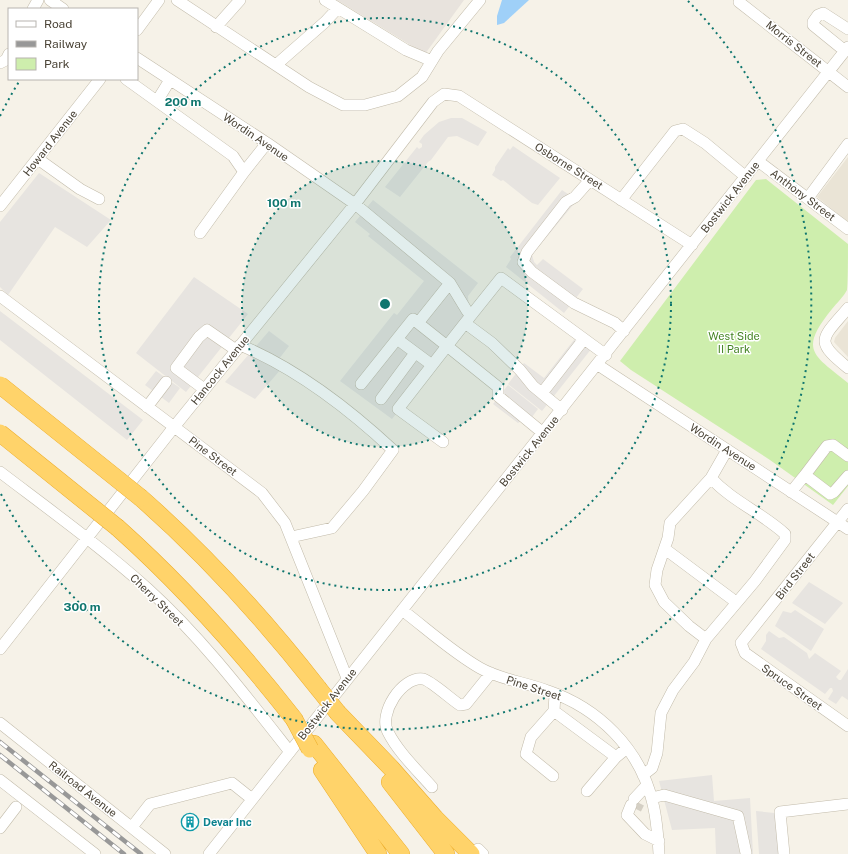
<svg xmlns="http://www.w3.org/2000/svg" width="848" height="854" font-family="'Public Sans',sans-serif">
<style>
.residential{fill:#eae4d6}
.industrial{fill:#e8e3dd}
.green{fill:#ceeead}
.parking{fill:#e7e4e0}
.water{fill:#9fd0f8}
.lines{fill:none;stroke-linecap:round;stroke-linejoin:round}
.minor-tunnel{stroke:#d4cfc4;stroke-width:11;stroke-dasharray:11 5.5;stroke-linecap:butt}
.minor-casing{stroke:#c2bbaa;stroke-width:12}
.highway-casing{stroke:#edad2b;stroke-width:18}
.minor{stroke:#fff;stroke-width:11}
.highway{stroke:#ffd36a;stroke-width:17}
.rail-casing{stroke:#989898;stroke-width:4.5}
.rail{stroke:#fff;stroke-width:3;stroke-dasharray:9;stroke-linecap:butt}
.highway-bridge-casing{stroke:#edad2b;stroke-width:18;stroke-linecap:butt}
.highway-bridge{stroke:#ffd36a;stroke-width:17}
.ring{fill:none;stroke:#0f766e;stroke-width:2;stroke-dasharray:2 4}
.labels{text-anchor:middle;stroke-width:3;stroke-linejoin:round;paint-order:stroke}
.street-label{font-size:11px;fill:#4a4336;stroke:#fff}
.park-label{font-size:11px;fill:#438322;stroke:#fff}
.culture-label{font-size:11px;font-weight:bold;fill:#0d838f;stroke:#fff;text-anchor:start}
.centre{fill:#0f766e;stroke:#fff;stroke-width:2}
.ring-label{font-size:12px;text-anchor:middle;font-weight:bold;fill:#0f766e;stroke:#fff;stroke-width:3;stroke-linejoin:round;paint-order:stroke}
</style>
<rect width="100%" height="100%" fill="#f6f2e8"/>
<path class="residential" d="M848,157v65l-31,-25z
M848,321v36l-14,-15 1,-4z"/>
<path class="industrial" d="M337,0h127l-39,54z"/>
<path class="green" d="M766,179l82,65c0,8 0,40 -1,46 -3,6 -10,13 -15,19 -33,41 -20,45 16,74v103l-15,19 -63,-45 -139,-90 -11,-9 136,-181z"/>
<path class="parking" d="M451,118h11l25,14 -9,14 -21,-10 -9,1 -17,23 -3,2 -28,35 -15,-10 32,-40 2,2 3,-2v-3l-3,-2 5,-7 15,-13z
M513,146l47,32 -22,27 -6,-2 -29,-23 -2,1 -9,-6 3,-5v-3l13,-19 2,2z
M39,173l72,47 -24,27 -32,-20 -47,68 -8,-8v-65z
M562,190l15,10 -45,55 2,7 3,3 6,-6 40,30 -19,24 -58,-46 5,-8 -1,-2z
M373,200l105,83 -10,13 1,15 -30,50 -47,58 -52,-38 54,-68 3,2 27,-34 -56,-45 2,-2 -15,-12z
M194,277l54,37 -62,78 -50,-39z
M0,311l143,109 -16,20 -127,-100z
M269,331l20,15 -14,18 7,4 -27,31 -30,-17z
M581,331l15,12 -54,68 -34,-27 16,-21 20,15z
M156,371l24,17 -11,15 -24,-18z
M508,385l30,24 -6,8 4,3 -7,8 -8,-7 -3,2 -25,-19z
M809,582l34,21 -18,21 -33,-21z
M795,610l29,19 -13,22 -36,-25 8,-15 8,2z
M769,631l10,7 5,-1 23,16 2,6 6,-6 26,18 -5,6 3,3h2l7,-11v31l-6,-4 -6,8 -8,-5 5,-8 -1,-3h-2l-5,6 -64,-45 5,-8v-6z
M712,775l2,26 36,-3 3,56h-37l-1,-26 -43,2 -13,-49z
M756,811l28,3 2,40h-27z"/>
<path class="water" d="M502,0h27l-25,23 -7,2v-9z"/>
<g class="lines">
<path class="minor-tunnel" d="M636,809l3,-6"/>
<defs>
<path id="minor" d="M50,0l13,9
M177,0l132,87 34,18h22l33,-9 24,-19 16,-26 42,-51
M325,0l81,50 26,11
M739,2l109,85
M33,9l5,-9
M216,27l24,-27
M137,30l22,-30
M845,51l-32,-26v-3l5,-7 5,-2 25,16
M137,58l130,85 88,61 95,79 17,28 4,3
M0,63l6,-3 3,-6
M276,65l49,-43 13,-14
M126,79l107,77 11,16 -44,61
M157,101l13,-21
M38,159l42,30 19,10
M758,161l90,68
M244,172l23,-29
M590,180l-15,17 -9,5 -39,50 -4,10 9,10 42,31 41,20 9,8
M808,198l40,-54
M621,200l54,-69 8,-2 22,14 41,34
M0,206l100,-127
M0,296l262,197 23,30 62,155
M848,308c-26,31 -35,32 0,60
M418,323l32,-40
M465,323l-18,23 51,41v9l45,37
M397,339l35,26
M240,345c55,23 109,64 153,105l-30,41 -31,37 -41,9
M598,365l250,164
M361,384l52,-65 34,27 -49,63 45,33
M204,389l-28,-21 23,-31 8,-7 29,20
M542,393l42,-54
M381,399l34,-46
M147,407l19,-25
M562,410l-29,-24 -13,-16 -28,-27 -27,-20 36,-45 105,77
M0,472c50,38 101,75 148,117 53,48 98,107 142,163
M805,475l22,-29 6,-1 15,11
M791,492l14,-17 25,19 4,-2 14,-16
M848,509l-107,134 4,10 103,73
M665,549l71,53
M402,610c25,19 50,42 78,58 21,12 45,14 68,23 50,17 91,57 104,109 5,18 6,36 7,54
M706,639l-17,-13 -25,-24 -9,-17 2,-15 11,-32 2,-15 41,-45
M0,649l174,-222 181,-223 78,-102 11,-8 15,2 233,149
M555,694l-1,17 62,46 11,-9
M0,723l165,131
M643,775l9,-7 5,-15 4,-40 12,-23 21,-28 12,-23 49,-58 30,-41v-6c-23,-21 -53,-33 -74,-56l16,-28
M553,776l-27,-22 5,-17 23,-26
M0,780l95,74
M432,787c-15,-17 -34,-35 -44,-55 -10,-18 14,-56 35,-53 7,1 29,21 37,26l6,-1 25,-31
M587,791l29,-34
M652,798l12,-3 74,21 8,37
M634,799l13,-14
M631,805l-4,10 18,19 14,7
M132,827l18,-23 82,-21 20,16
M0,828l16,-21
M478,849l5,5
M209,854l639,-807
M784,854l-4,-42 68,-8"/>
<path id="highway" d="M141,498c66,58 123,121 177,190
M118,528c65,58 122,122 176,191
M338,713l53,55 44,50 36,36
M314,744l87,110
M322,770l56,84
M390,782l56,72"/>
</defs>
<use href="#minor" class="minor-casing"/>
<use href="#highway" class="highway-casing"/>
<use href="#minor" class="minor"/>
<use href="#highway" class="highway"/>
<defs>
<path id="rail" d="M0,742l141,112
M0,755l124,99"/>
</defs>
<use href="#rail" class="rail-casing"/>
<use href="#rail" class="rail"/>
<defs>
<path id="highway-bridge" d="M0,385l141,113
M0,433l118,95
M318,688l20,25
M294,719l16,30"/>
</defs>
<use href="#highway-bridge" class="highway-bridge-casing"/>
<use href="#highway-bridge" class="highway-bridge"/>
</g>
<circle cx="385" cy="304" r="143" fill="#0f766e" fill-opacity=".12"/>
<g class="ring">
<circle cx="385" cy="304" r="143"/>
<circle cx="385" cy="304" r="286"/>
<path d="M0 116A428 428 0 0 1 20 80M688 1A428 428 0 1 1 0 492"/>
</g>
<defs>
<symbol id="building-ring" viewBox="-11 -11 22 22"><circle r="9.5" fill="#fff" stroke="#0f9aa8" stroke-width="1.5"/><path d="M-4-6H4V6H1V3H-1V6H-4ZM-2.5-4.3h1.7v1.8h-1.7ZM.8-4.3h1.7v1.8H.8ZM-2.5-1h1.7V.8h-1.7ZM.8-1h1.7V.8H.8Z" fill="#0f9aa8"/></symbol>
</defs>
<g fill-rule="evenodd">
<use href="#building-ring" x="180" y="812" width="20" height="20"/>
</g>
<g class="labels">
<g class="street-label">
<text transform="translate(794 44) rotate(38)" y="4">Morris Street</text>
<text transform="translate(256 137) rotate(34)" y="4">Wordin Avenue</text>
<text transform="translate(50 143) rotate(-52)" y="4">Howard Avenue</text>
<text transform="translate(569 166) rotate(32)" y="4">Osborne Street</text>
<text transform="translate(803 195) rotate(37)" y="4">Anthony Street</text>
<text transform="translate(730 197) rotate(-52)" y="4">Bostwick Avenue</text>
<text transform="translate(220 370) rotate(-51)" y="4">Hancock Avenue</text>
<text transform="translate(723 447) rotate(33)" y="4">Wordin Avenue</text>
<text transform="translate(529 451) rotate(-51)" y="4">Bostwick Avenue</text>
<text transform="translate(213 456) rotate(37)" y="4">Pine Street</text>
<text transform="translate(795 576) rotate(-52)" y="4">Bird Street</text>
<text transform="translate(157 600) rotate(44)" y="4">Cherry Street</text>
<text transform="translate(792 687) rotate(35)" y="4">Spruce Street</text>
<text transform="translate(534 688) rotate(18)" y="4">Pine Street</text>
<text transform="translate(327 704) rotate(-52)" y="4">Bostwick Avenue</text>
<text transform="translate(83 789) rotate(38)" y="4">Railroad Avenue</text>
</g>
<g class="park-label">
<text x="734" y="340">West Side<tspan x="734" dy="13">II Park</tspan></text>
</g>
<g class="culture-label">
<text x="203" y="826">Devar Inc</text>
</g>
</g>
<circle cx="385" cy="304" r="6" class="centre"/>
<g class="ring-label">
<text x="183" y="106">200 m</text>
<text x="284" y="207">100 m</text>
<text x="82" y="611">300 m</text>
</g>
<rect x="8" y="8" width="130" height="72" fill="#ffffff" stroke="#b7b4af"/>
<rect x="16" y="21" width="20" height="6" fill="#ffffff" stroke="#b7b4af"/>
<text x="44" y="28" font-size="12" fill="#4a4336">Road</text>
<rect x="16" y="41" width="20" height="6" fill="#989898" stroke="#b7b4af"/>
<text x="44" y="48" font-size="12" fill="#4a4336">Railway</text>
<rect x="16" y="58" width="20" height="12" fill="#ceeead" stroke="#b7b4af"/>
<text x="44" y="68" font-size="12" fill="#4a4336">Park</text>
</svg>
